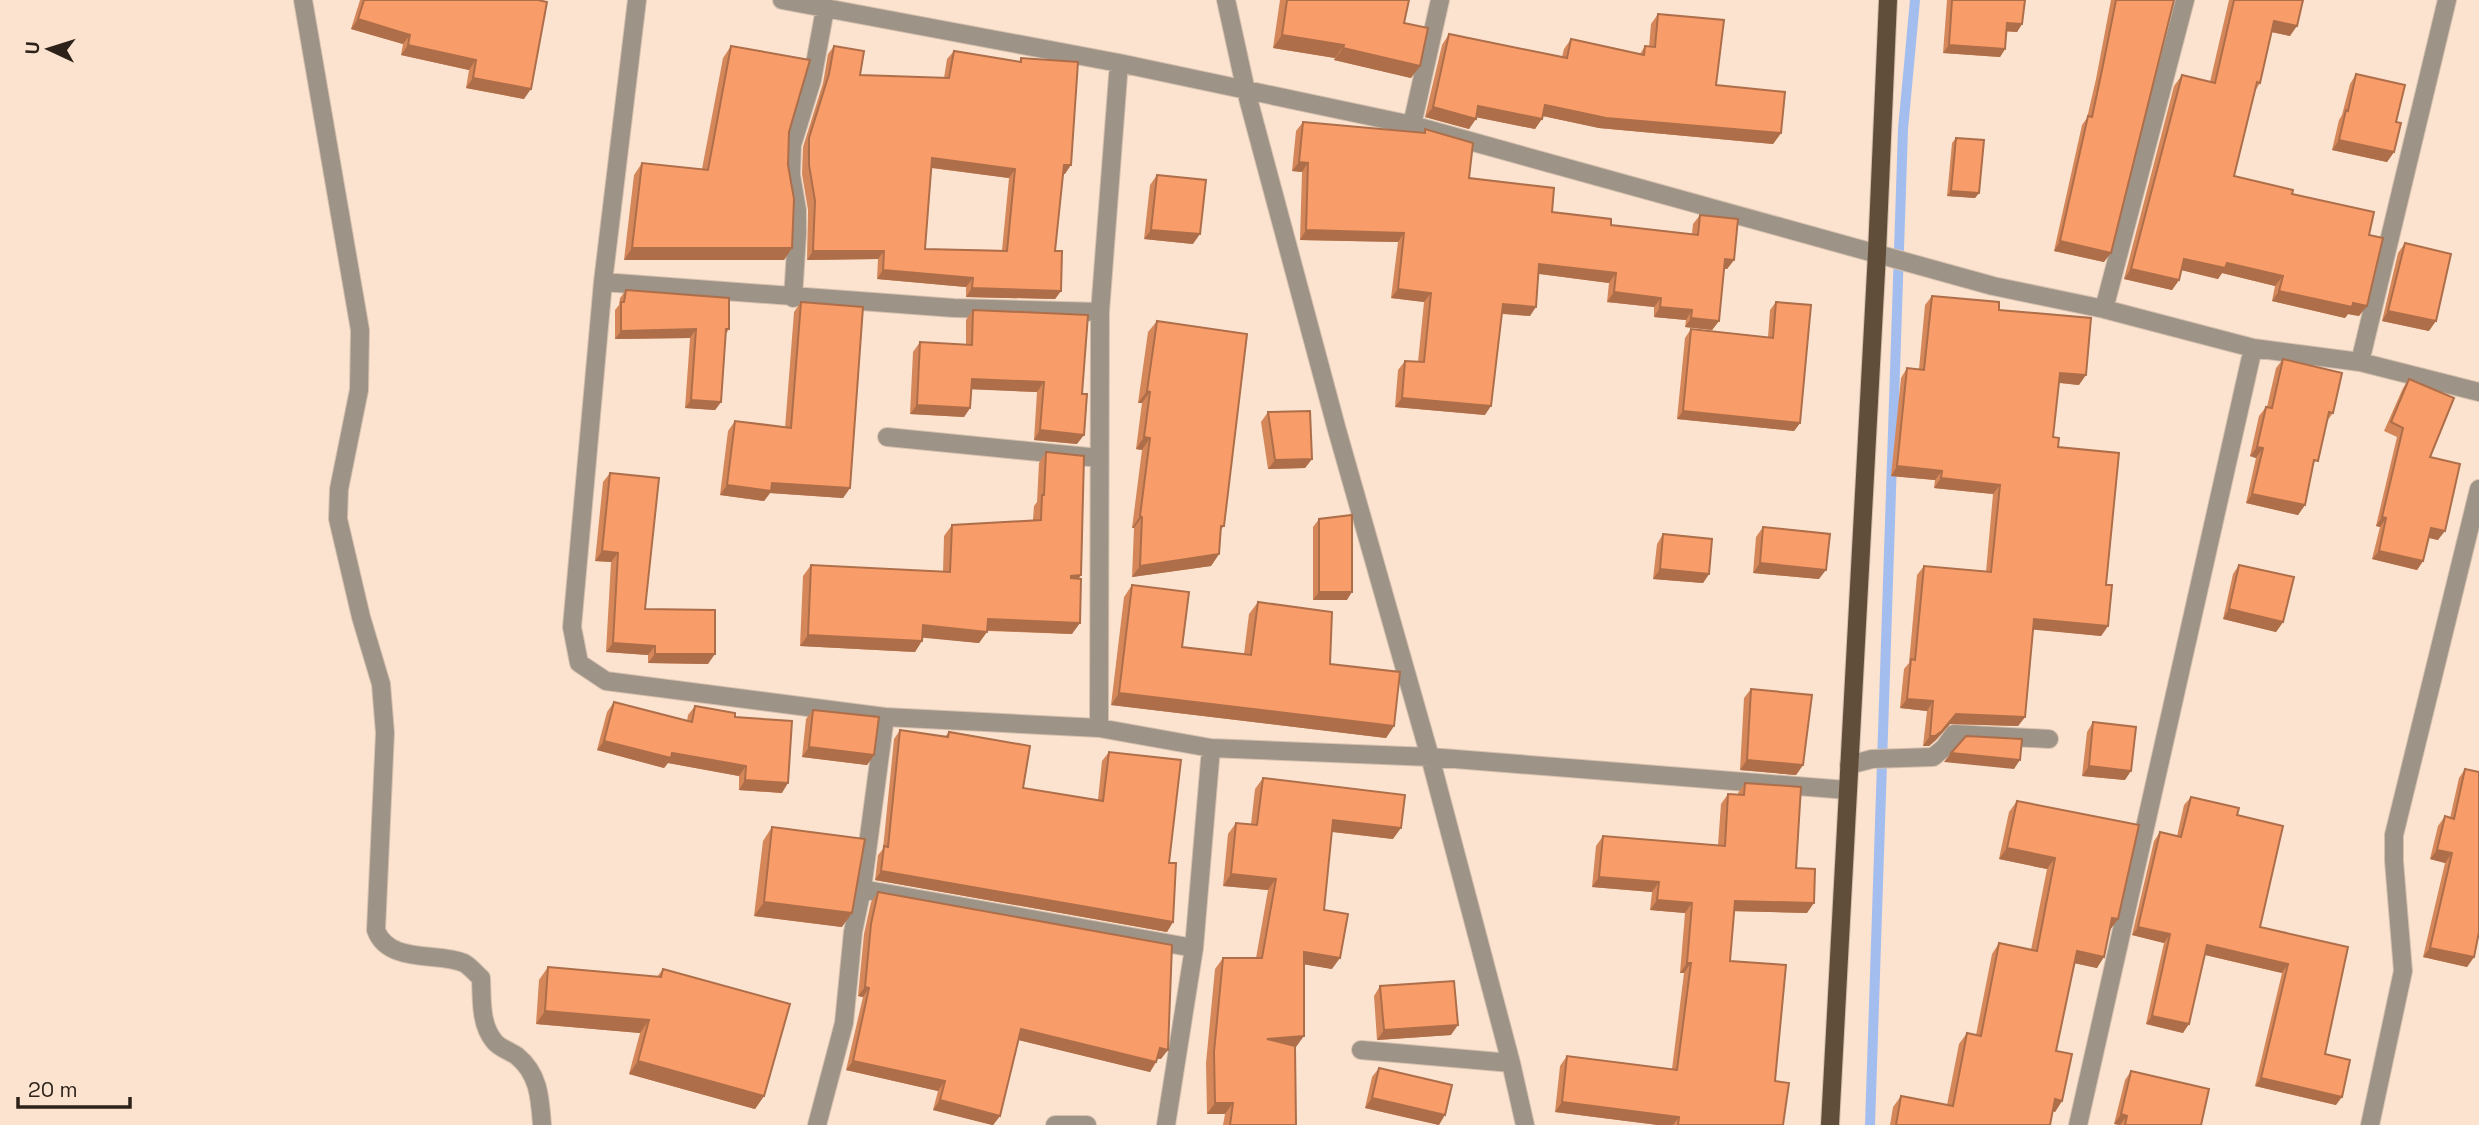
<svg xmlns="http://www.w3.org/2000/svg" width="2479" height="1125" font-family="'Space Grotesk',sans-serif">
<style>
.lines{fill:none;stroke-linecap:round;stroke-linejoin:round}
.stream{stroke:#a4bdef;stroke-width:10}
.minor-casing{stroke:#d6c0ae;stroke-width:20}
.major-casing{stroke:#d6c0ae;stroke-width:20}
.minor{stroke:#9e9387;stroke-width:18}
.major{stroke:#614e3a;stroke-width:18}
.wall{fill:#d5875a;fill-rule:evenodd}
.shaded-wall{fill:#ae6e4a}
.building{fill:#f89d69;stroke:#ae6e4a;stroke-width:2;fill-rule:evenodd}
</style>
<rect width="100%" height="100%" fill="#fbe3cf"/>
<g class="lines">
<path class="stream" d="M1870,1125l33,-996 12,-129"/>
<defs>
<path id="minor" d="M303,0l57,330 -1,60 -20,99 -1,30 23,98 20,67 4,49 -9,197c12,34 62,22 88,33 6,3 12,11 17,15 1,21 -1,46 13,63 5,7 16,10 23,15 22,18 23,42 25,69
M637,0l-34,282 -31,345 7,36 27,18 279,36 214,11 112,20 219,9 417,33
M782,0l337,63 293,62 581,161 111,23 149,39 107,14 119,30
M1226,0l20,91 91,339 93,327 81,306 14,62
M1412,125l28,-125
M603,282l351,26 146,4
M793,298l4,-64v-24l-6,-35 1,-30 20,-65 13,-71
M2104,309l81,-309
M2360,362l87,-362
M887,437l212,21
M1099,728l1,-416 19,-249
M1849,765l23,-6 61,-2 11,-9 10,-14 95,5
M862,889l332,59
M1361,1050l150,13
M817,1125l27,-102 9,-91 9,-43 23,-172
M1055,1125h32
M1166,1125l28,-177 17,-200
M2078,1125l175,-777
M2370,1125l33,-154 -9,-110v-26l85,-346"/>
<path id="major" d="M1830,1125l47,-872 11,-253"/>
</defs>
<use href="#minor" class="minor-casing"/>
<use href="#major" class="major-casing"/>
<use href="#minor" class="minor"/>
<use href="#major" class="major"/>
</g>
<path class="wall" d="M360,0h178l-14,99 -58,-11 3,-18 -68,-15 2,-11 -52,-15z
M1280,0h129l-5,23 7,55 -77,-18 1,-2 -62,-10z
M1947,0h78l-3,24 -5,8 -11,-1 -1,18 -5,8 -57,-4z
M2111,0h63l-70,262 -50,-11 28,-126 5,-7 9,-39z
M2229,0h74l-13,36 -19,-4 -11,51 -5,8 -21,85 58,18 77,41 -10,81 -11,-2 -3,4 -73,-17 3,-15 -53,-13 -4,6 -37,-9 -2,10 -7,10 -48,-11 50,-193 8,-11 28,7z
M1658,14l58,71 65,48 -8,11 -174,-16 -56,-12 -8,13 -59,-12 -7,12 -44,-12 17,-72 7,-11 113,23 2,-8 7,-10 69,15 5,-8 4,1 2,-23z
M731,46l58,86 -1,33 4,83 -8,12h-160l10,-85 8,-12 60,6 21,-111z
M834,46l26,29 84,3 3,-19 7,-8 65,11 2,-4 44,116h-2l-8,77 6,40 -6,8 -89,-2v-10l-89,-8 1,-20 -71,1 1,-50 -6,-36 1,-27 20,-64 5,-29zM931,168l78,10 -7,72 -77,-1z
M2356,74l40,48 -2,30 -7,10 -55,-12 7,-30 3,-5 8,-31z
M1303,122l120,11 2,-4 44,49 83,34 59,13 81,9 1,-10 7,-9 34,45 -7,9h-3l-5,52 -7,9 -27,-3 1,-7 -32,-3v-10l-47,-5 2,-19 -70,-9 -9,42 -28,-2 -17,101 -90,-8 3,-37 7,-9 13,1 6,-60 -33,-4 7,-56 -98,-2 2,-68 -10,-1 4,-40z
M1956,138l23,55 -4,5 -28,-2 5,-53z
M1157,175l36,69 -49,-5 6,-54z
M2405,243l24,88 -47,-10 16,-68z
M626,290l103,39 -3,5 -5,68 -6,8 -30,-2 5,-70 -75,1v-29l4,-5 1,-7z
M1932,296l67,14 80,75 -20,-2 -6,54 5,10 48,138 2,41 -7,10 -68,-7 -8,88 -7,9 -68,-2 -14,16 -7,6h-6l4,-35 -27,-3 4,-39 5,-6 8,-88 7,-9 62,6 7,-78 -59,-6 1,-8 -44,-4 10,-98 6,-10 12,1 6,-64z
M801,302l49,186 -7,10 -73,-5 -6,8 -44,-6 8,-64 7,-10 50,7 9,-116z
M1776,302l24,121 -6,8 -117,-12 8,-81 6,-9 77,8 2,-27z
M973,310l109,84 -5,50 -43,-4 3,-48 -65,-3 -2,19 -6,9 -54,-3 3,-62 7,-10 46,3v-25z
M1157,321l67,205 -4,5 -1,23 -8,12 -79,11 2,-49h-2l10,-78 -6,-1 6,-46h-4l10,-71z
M2283,359l50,54 -6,8 -15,48 -7,36 -7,10 -52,-12 10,-45 -6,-2 9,-40 7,-9h1l9,-39z
M2409,379l21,78 8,83 -9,-2 -6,23 -6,9 -45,-11 8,-32 -4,-1 21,-89 -13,-6 19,-43z
M1268,412l44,47 -7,9 -37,1 -7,-47z
M1046,452l35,123 -3,4 -6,55 -85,-3 -8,12 -56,-6 -8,15 -115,-6 3,-70 8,-11 132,7 1,-36 8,-11 81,-5 1,-14 3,-4 2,-39z
M610,473l35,136 63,55 -60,-1v-8l-42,-3 5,-90 -16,-1 8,-79z
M1319,519l28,81h-34v-73z
M1763,527l56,52 -66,-6 3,-36z
M1663,534l46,40 -6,9 -50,-4 4,-35z
M2239,565l44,57 -7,10 -53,-13 10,-45z
M1132,585l50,62 62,7 5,-40 9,-12 72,62 64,62 -8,12 -275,-33 13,-108z
M1751,689l52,76 -7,10 -56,-5 4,-72z
M614,702l73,19 1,-6 7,-9 40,11 47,76 -43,-3v-14l-71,-13 -4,5 -67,-18 10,-38z
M813,710l61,45 -7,10 -65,-8 4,-38z
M2093,722l32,58 -43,-4 5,-44z
M900,730l45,7 4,-5 74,56 75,12 4,-39 7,-9 60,111 4,59 -6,10 -292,-52 3,-25 5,-6 11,-110z
M2465,769l9,188 -7,10 -44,-10 22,-94 -15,-4 8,-33 7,-10 5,2 9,-40z
M1263,778l130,61 -61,-7 -8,78 8,59 -28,-5 -8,83h-1l1,78h-73l2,-11h-18l-1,-51 9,-94 8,-11h33l12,-68 -45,-4 5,-52 8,-11 15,1 4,-35z
M1745,783l51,85 11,45 -73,-2 -4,50 45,120 8,44h-125l-103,-13 5,-46 7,-10 105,13 12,-96h-4l5,-60 -35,-3 2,-18 -60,-5 4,-41 7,-10 115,9 3,-41 7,-10 10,1v-2z
M2191,797l46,18 23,112 88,20 -23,107 11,51 -81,-19 27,-113 -77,-18 -22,78 -37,-9 18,-81 -32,-8 22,-94 6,-9 17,4 7,-31z
M2017,801l101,118 -8,11 -13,38 -23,-5 -18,88 6,50 -7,11 -2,-1 -3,14h-160l3,-18 8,-11 46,9 12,-61 8,-11 9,2 16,-81 7,-11 32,7 16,-81 -48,-10 10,-47z
M772,827l70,100 -88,-11 9,-75z
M878,892l283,167h-4l-1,3 -6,10 -131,-32 -19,76 -7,9 -60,-15 5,-19 -92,-21 17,-73 -5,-1 6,-62 7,-32z
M548,967l109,10 6,-8 101,127 -9,13 -126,-35 11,-41 -104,-9 3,-44z
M1380,986l71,49 -74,5 -3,-44z
M1379,1068l60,57 -74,-17 7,-31z
M2131,1071l70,54h-82l-5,-1 11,-44z"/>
<path class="shaded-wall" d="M358,19l52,16 -7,9 -52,-15z
M2274,21l23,5 -7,10 -23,-5z
M2007,23l15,1 -5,8 -16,-1z
M1282,35l62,10 -9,13 -62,-10z
M408,45l68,15 -7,10 -68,-15z
M1949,45l56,4 -5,8 -57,-4z
M1343,48l77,18 -9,12 -77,-18z
M473,78l58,11 -7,10 -58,-11z
M1545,105l236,28 -8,11 -174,-16 -61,-13z
M1478,106l64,13 -7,10 -65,-13z
M1433,107l43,12 -7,10 -44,-12z
M2339,140l55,12 -7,10 -55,-12z
M932,158l83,11 -6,9 -83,-11z
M1299,162l9,1 -6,9 -10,-1z
M1064,165h7l-6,9h-7z
M1951,191l28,2 -4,5 -28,-2z
M1151,230l49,4 -7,10 -49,-5z
M1306,230l98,3 -6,9 -98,-2z
M2060,241l51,12 -7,9 -50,-11z
M632,248h160l-8,12h-160z
M813,251h71l-6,8 -71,1z
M1725,259l9,1 -7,9 -8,-1z
M2184,259l43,4 56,13 -8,10 -53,-13 -4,6 -41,-10z
M1539,264l77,9 -7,10 -76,-10z
M2131,269l48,11 -7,10 -48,-11z
M883,270l90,8 -7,9 -89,-8z
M972,288l89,3 -6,8 -89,-2z
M1398,289l33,4 -7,9 -33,-4z
M2279,291l74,12 14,3 -8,10 -11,-2 -3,4 -73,-17z
M1614,292l47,6 -7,9 -47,-5z
M1503,304l33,3 -6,9 -33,-3z
M1660,307l32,3 -6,10 -32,-3z
M2388,311l48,10 -7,10 -47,-10z
M1691,318l28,3 -7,9 -27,-3z
M696,329l-6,9 -75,1 6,-8z
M2060,373l26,2 -7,10 -26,-3z
M972,379l72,3 -7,10 -72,-3z
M1147,391l3,1 -8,11h-4z
M1402,398l89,8 -6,9 -90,-8z
M691,400l30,2 -6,8 -30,-2z
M917,405l53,3 -6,9 -54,-3z
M1683,411l117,12 -6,8 -117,-12z
M1040,430l44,5 -7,9 -43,-4z
M1144,437l6,1 -8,12 -6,-1z
M2257,447l6,1 -7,10 -6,-2z
M1312,459l-7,9 -37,1 7,-9z
M1897,466l45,5 -7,9 -44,-4z
M1941,478l59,7 -7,9 -59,-6z
M772,483l78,5 -7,10 -73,-5 -6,8 -44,-6 7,-10z
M2252,494l53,11 -7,10 -52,-12z
M1140,516l2,1 -8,11h-2z
M2382,517l4,1 -6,9 -4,-1z
M2431,528l14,3 -7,9 -13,-3z
M602,551l16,2 -7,9 -16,-1z
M2379,551l44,10 -6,9 -45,-11z
M1219,554l-8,12 -79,11 8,-11z
M1760,563l66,7 -7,9 -66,-6z
M1660,569l49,5 -6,9 -50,-4z
M1081,575l-8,11 -2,-10z
M1319,592h33l-5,8h-34z
M2229,609l54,13 -7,10 -53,-13z
M988,619l92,4 -8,11 -91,-4z
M2034,619l74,7 -7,10 -73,-7z
M923,625l64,7 -8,11 -64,-6z
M808,635l114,6 -7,11 -115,-6z
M613,643l42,3 -7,9 -42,-3z
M655,654h60l-7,10 -60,-1z
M1119,693l275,33 -8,12 -275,-33z
M1907,699l26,2 -6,10 -27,-3z
M1956,714l69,3 -7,9 -68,-2 -14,16 -7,6h-6l7,-10z
M604,741l68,12 74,13 -7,10 -71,-13 -4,5 -67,-18z
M809,747l65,8 -7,10 -65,-8z
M1951,753l69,7 -6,9 -70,-7z
M1747,760l56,5 -7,10 -56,-5z
M2089,766l42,5 -6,9 -43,-4z
M745,780l43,3 -6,10 -43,-3z
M1333,820l68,8 -8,11 -68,-8z
M2007,848l48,10 -8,11 -48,-10z
M2437,850l15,3 -7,10 -15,-4z
M881,871l292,51 -6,10 -292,-52z
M1231,874l45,5 -8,11 -45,-4z
M1599,877l60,5 -7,10 -60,-5z
M1657,900l35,3 -7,10 -35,-3z
M1735,901l79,2 -7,10 -79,-2z
M764,902l88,11 -10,14 -88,-11z
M2112,918l6,1 -8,11 -6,-1z
M2138,927l32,7 -6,9 -32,-8z
M2207,945l81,19 -6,9 -81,-19z
M2430,948l44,9 -7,10 -44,-10z
M2077,951l27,6 -7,11 -28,-6z
M1304,952l36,6 -8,11 -36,-6z
M1687,963h4l-7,10h-4z
M865,987l4,1 -6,9 -5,-1z
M545,1011l104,9 -9,13 -104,-9z
M2152,1016l37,8 -6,9 -37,-9z
M1458,1025l-7,10 -74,5 7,-10z
M1021,1029l135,33 -6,10 -136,-33z
M1304,1036l-8,11 -37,3 8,-11z
M1160,1048l8,2 -7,9 -8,-1z
M638,1061l126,35 -9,13 -126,-35z
M853,1061l92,20 -7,10 -92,-21z
M2261,1078l81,19 -6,8 -81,-19z
M1372,1098l73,17 -6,10 -74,-17z
M2055,1099l7,2 -7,11 -7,-2z
M940,1100l60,16 -7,9h-1l-59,-15z
M1562,1102l117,15 -6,8h-15l-103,-13z
M1215,1103h18l-8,11h-18z
M2121,1114l6,2 -7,9 -6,-1z"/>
<path class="building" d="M364,0h174l9,2 -16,87 -58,-11 3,-18 -68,-15 2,-10 -52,-16z
M1287,0h122l-5,23 24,5 -8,38 -77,-18 1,-3 -62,-10z
M1952,0h73l-3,24 -15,-1 -2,26 -56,-4z
M2116,0h58l-63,253 -51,-12 28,-125 4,1 10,-47z
M2234,0h69l-6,26 -23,-5 -14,62 -3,-1 -23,94 59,14 -1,4 82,18 -5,23 14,3 -16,68 -14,-3 -1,4 -73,-16 4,-15 -56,-13 -2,5 -41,-9 -5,21 -48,-11 51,-194 33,8z
M1658,14l66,6 -8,65 69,7 -4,41 -175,-15 -61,-13 -3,14 -64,-13 -2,13 -43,-12 16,-73 118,24 4,-19 73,16 1,-9 10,1z
M731,46l79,14 -21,72 -1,33 6,34 -2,49h-160l10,-85 66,7z
M834,46l30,5 -4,24 89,3 5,-27 67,11v-4l57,4 -7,103h-7l-9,86h7l-1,40 -89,-3 1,-10 -90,-8 1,-19h-71l2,-50 -6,-36v-27l20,-64zM932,158l83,11 -8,82 -82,-2z
M2356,74l49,11 -9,37 5,1 -7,29 -55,-12 7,-30 2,1z
M1303,122l122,11v-4l48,14 -4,35 85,10 -2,24 59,7v6l87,10 2,-20 38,4 -4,41 -9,-1 -6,62 -28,-3 1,-8 -32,-3 1,-9 -47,-6 2,-19 -77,-9 -3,43 -33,-3 -12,102 -89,-8 3,-37 19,1 7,-69 -33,-4 6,-56 -98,-3 2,-67 -9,-1z
M1956,138l28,2 -5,53 -28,-2z
M1157,175l49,5 -6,54 -49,-4z
M2405,243l46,11 -15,67 -48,-10z
M626,290l103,8v31h-3l-5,73 -30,-2 5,-71 -75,2v-29h3z
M1932,296l67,6v8l92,8 -5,57 -26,-2 -7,64 6,1 -1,9 61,6 -13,132h6l-4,41 -74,-7 -9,98 -69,-3 -14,17 -7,5h-5l3,-35 -26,-2 4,-40 4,1 9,-94 67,6 9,-87 -59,-7 1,-7 -45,-5 10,-98 17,2z
M801,302l62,5 -13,181 -78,-5 -1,8 -44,-6 8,-64 56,7z
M1776,302l35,3 -11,118 -117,-12 8,-82 82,9z
M973,310l115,5 -6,79h5l-3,41 -44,-5 4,-48 -72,-3 -2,29 -53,-3 3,-63 52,3z
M1157,321l90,13 -23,192h-3l-2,28 -79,12 2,-49 -2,-1 10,-78 -6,-1 6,-45 -3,-1z
M2283,359l59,14 -9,40 -4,-1 -11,49 -4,-1 -9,45 -53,-11 11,-46 -6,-1 9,-40 6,1z
M2409,379l45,19 -24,59 30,7 -15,67 -14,-3 -8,33 -44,-10 7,-33 -4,-1 21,-89 -12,-6z
M1310,411l2,48 -37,1 -7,-48z
M1046,452l38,4 -3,119 -10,1v2l10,1 -1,44 -92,-4 -1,13 -64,-7 -1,16 -114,-6 3,-70 139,7 2,-47 89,-5 1,-25h2z
M610,473l49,5 -14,131 70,1v44h-60v-8l-42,-3 5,-90 -16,-2z
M1352,515v77h-33v-73z
M1763,527l67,7 -4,36 -66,-7z
M1663,534l49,5 -3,35 -49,-5z
M2239,565l55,12 -11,45 -54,-13z
M1132,585l57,7 -7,55 69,8 7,-53 74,10 -2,52 70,8 -6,54 -275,-33z
M1751,689l61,6 -9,70 -56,-5z
M614,702l78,20 3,-16 40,7v4l57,4 -4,62 -43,-3 1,-14 -74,-13 -1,5 -67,-17z
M813,710l66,7 -5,38 -65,-8z
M2093,722l43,5 -5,44 -42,-5z
M900,730l48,7 1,-5 81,14 -7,42 80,13 6,-49 72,8 -12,103h7l-3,59 -292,-51 3,-25 4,1z
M1966,736l56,3 -2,21 -69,-7z
M2465,769l14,3v160l-5,25 -44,-9 22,-95 -15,-3 8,-34 9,3z
M1263,778l142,17 -4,33 -68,-8 -9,90 24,4 -8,44 -36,-6v84l-37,3 28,7 1,79h-66l3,-22h-18l-1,-51 9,-94h39l14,-79 -45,-5 5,-51 21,2z
M1745,783l56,4 -5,81 19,1 -1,34 -79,-2 -5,60 56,4 -11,116 14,2 -6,42h-105l1,-8 -117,-15 5,-46 110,14 14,-107h-4l5,-60 -35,-3 2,-18 -60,-5 4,-41 122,10 3,-52 16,1z
M2191,797l48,11 -2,7 46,11 -23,101 88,20 -23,107 25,6 -8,37 -81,-19 27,-114 -81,-19 -18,79 -37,-8 18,-82 -32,-7 22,-95 21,5z
M2017,801l122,24 -21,94 -6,-1 -8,39 -27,-6 -21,100 16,3 -10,47 -7,-2 -5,26h-154l5,-29 52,10 14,-73 14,3 18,-93 38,8 18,-93 -48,-10z
M772,827l93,12 -13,74 -88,-11z
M878,892l294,53 -4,105 -8,-2 -4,14 -135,-33 -21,87 -60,-16 5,-19 -92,-20 16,-73 -4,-1 6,-63z
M548,967l113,10 2,-8 127,35 -26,92 -126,-35 11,-41 -104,-9z
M1454,981l4,44 -74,5 -4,-44z
M1379,1068l73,17 -7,30 -73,-17z
M2131,1071l78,18 -8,36h-76l2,-9 -6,-2z"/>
<g transform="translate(49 49) rotate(274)" stroke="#fbe3cf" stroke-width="5" paint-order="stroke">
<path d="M0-5L12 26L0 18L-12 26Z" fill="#2d2219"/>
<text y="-10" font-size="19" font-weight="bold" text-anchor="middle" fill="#2d2219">U</text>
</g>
<path d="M18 1097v10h112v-10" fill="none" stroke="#2d2219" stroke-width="3.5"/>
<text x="28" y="1097" font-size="21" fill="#2d2219" stroke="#fbe3cf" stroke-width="5" paint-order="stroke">20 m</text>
</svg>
